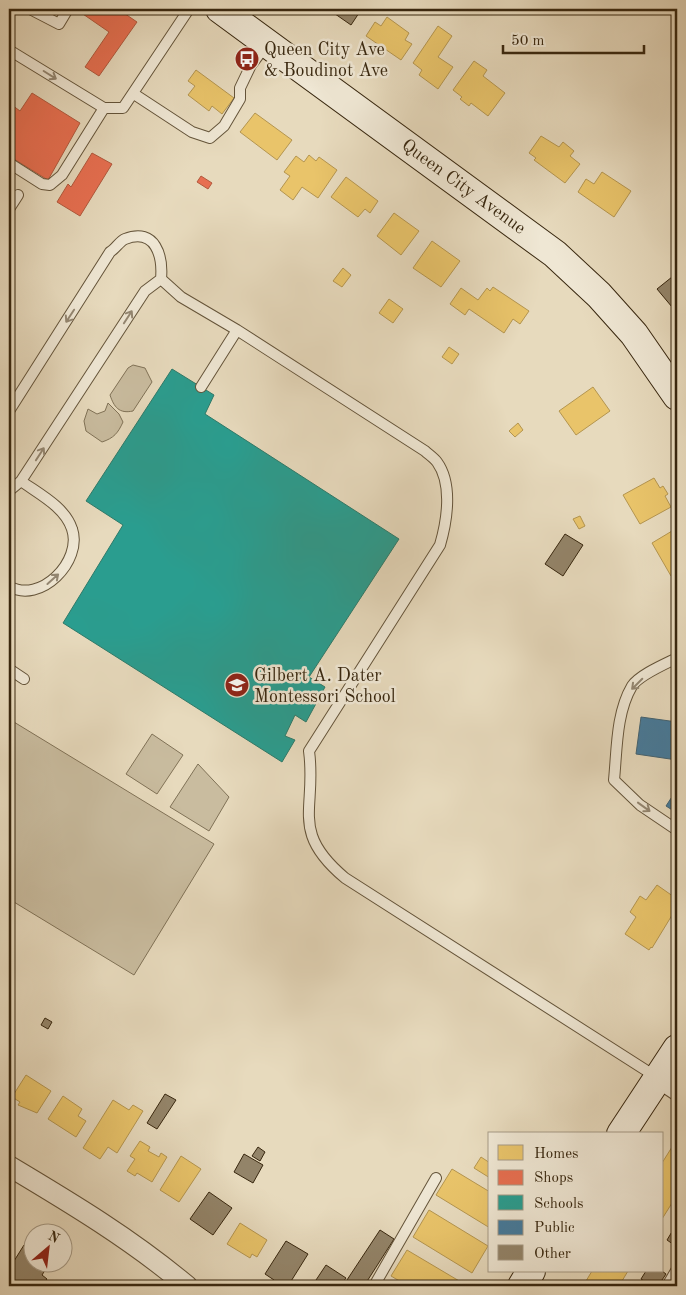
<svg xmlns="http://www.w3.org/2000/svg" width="686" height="1295" font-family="'Old Standard TT',serif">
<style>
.green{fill:#c9bc9f;stroke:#807257}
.homes{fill:#e9c46a;stroke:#b4954f}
.shops{fill:#e76f51;stroke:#b2593d}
.schools{fill:#2a9d8f;stroke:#2e7a69}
.public{fill:#457b9d;stroke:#416272}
.building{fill:#938469;stroke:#38270f}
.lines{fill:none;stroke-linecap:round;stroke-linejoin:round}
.lane-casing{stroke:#64543a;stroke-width:12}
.street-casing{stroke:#64543a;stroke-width:22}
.secondary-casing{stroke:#38270f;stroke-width:30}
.lane{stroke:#efe7d4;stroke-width:10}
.street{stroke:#efe7d4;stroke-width:20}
.secondary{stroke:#efe7d4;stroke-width:28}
.oneway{stroke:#948772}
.labels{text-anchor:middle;stroke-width:5;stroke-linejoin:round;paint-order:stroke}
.poi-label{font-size:18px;fill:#38270f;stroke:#efe7d4;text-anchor:start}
.street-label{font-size:18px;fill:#38270f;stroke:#efe7d4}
</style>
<rect width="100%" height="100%" fill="#e7dabd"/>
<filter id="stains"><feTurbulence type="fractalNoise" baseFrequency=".004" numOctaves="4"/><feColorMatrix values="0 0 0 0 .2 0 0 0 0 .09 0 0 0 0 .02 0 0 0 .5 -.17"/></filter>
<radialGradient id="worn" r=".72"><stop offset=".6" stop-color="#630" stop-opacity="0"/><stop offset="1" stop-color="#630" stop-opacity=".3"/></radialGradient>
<path class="green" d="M133,365l12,3 7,14 -19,29c-14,3 -19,-4 -23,-16l18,-27z
M108,403l11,11 4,8c-5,11 -9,16 -21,20l-16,-11 -2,-10 4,-12 9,5 8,-3z
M9,719l205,125 -80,131 -125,-76z
M152,734l31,21 -26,39 -31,-20z
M198,764l31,33 -20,34 -39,-24z"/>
<path class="homes" d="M387,17l22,16 -4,7 7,4 -11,16 -35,-24 9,-14 6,4z
M438,26l14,10 -14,21 15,10 -15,22 -19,-14 3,-5 -9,-7z
M474,61l13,9 -4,6 22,17 -17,23 -17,-13 -2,3 -9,-7 2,-2 -9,-7z
M196,70l38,28 -12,16 -10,-8 -3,5 -21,-16 7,-9 -7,-5z
M255,113l37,27 -15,20 -37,-28z
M541,136l18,11 4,-5 11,9 -4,5 10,8 -15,19 -31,-23 2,-2 -7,-5z
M309,155l7,6 3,-4 18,13 -19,28 -16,-11 -9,13 -13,-10 10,-14 -6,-4 12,-16 8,6z
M602,172l29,19 -17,26 -36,-25 8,-13 8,5z
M346,177l32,24 -8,12 -5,-4 -7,8 -27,-20z
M394,213l25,18 -18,24 -24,-19z
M432,241l28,20 -19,26 -28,-19z
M343,268l8,7 -9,12 -9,-6z
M493,287l36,24 -9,13 -7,-5 -9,14 -35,-24 -4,6 -15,-11 11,-16 17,12 9,-12 3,3z
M389,299l14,10 -10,14 -14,-10z
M449,347l10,7 -7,10 -10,-7z
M593,387l17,24 -34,24 -17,-24z
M518,423l5,7 -8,7 -6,-6z
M654,478l6,10 3,-2 5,8 -3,2 6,11 -31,17 -17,-29z
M580,516l5,10 -6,3 -6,-10z
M677,528v44l-6,4 -19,-33z
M657,885l20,14v8l-25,41 -1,-1 -2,3 -24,-16 11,-17 -6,-5 10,-16 6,4z
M26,1075l25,16 -14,22 -19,-8 2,-3 -8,-5z
M63,1096l19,13 -4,7 8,5 -10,16 -28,-18z
M113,1100l16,10 4,-5 10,6 -26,42 -9,-6 -8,12 -17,-11z
M677,1139v56l-15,24v-56z
M140,1141l10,6 -2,4 11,6 2,-4 6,4 -15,25 -15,-9 -2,3 -8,-5 8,-12 -5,-3z
M181,1156l20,13 -22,33 -19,-12z
M481,1157l9,6v15l-16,-10z
M452,1169l38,23v36l-54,-33z
M429,1210l59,36 -16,27 -59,-36z
M240,1223l27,17 -10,17 -5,-3 -2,4 -23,-14z
M407,1250l59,35v1h-58l-17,-10z
M592,1271h36l-9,15h-36z"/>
<path class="shops" d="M82,9h36l19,13 -38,54 -14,-9 24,-35 -29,-20z
M32,93l48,30 -32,57 -39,-24v-45l3,-6 8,6z
M92,153l20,11 -32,52 -23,-14 11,-18 3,3z
M201,176l11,7 -4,6 -11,-7z"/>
<path class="schools" d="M172,369l42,26 -9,19 194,125 -90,138 16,10 -19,35 -11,-7 -10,21 10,4 -13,22 -219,-139 60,-98 -37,-24z"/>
<path class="public" d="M641,717l36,5v38l-41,-6z
M677,789v24l-11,-7z"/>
<path class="building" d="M328,9h37l-2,3 -2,-2 -10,15z
M677,273v40l-20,-24z
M565,534l18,11 -20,31 -18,-12z
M45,1018l7,4 -4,7 -7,-4z
M165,1094l11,6 -19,29 -10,-6z
M258,1147l7,5 -5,9 -8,-5z
M244,1154l19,11 -10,18 -19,-11z
M209,1192l23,16 -19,27 -23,-16z
M676,1225l1,1v21l-10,-7z
M380,1230l14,9 -30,47h-21z
M286,1241l22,13 -20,32h-14l-3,-1 3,-5 -9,-6z
M24,1245l8,5v12l17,2 -7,11 5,4 -5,7h-33v-17z
M326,1265l20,13 -6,8h-28z
M646,1271h16l4,3 -8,12h-6l-11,-7z"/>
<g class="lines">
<defs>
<path id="lane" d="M30,9l29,15 9,-15
M9,50l95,58h19l66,-99
M134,94l58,38 18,6 14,-12 16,-27v-11l11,-23 16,-21
M9,163l33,21 8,1 12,-10 42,-67
M9,209l9,-14
M161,279l20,18 56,33 188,121c3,3 9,7 12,11 16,22 10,59 3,83l-131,206c8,58 -20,80 36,127l313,200
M201,387l36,-57
M9,411l101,-159c5,-3 10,-11 15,-13 31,-12 38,18 36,40l-16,12 -124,190 -12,10
M9,586c31,19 74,-25 63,-57 -7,-22 -33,-35 -51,-48
M677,658c-12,6 -38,17 -45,28 -16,27 -15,64 -18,94l26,25 37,25
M9,669l15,10
M374,1286l62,-108
M667,1286l10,-17"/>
<path id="street" d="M659,1078l18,12
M9,1166c62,37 122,73 178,120"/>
<path id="secondary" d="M220,9l335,245 44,41 35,39 43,62
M621,1134l56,-85
M522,1286l9,-15"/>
</defs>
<use href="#lane" class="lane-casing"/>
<use href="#street" class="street-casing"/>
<use href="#secondary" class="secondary-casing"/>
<use href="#lane" class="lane"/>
<use href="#street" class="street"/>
<use href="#secondary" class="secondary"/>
</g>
<defs><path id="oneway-shaft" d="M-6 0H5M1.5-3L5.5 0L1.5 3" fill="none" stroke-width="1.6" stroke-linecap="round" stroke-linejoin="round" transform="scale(1.25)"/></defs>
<g class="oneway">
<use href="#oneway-shaft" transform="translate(50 75) rotate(32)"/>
<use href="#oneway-shaft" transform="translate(70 316) rotate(123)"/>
<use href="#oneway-shaft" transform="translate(128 317) rotate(-57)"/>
<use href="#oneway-shaft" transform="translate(40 454) rotate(-57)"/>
<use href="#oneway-shaft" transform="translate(53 579) rotate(-42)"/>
<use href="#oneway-shaft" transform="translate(637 684) rotate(135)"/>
<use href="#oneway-shaft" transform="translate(644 807) rotate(36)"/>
</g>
<defs>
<symbol id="bus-disc" viewBox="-11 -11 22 22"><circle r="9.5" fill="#8f2418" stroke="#efe7d4"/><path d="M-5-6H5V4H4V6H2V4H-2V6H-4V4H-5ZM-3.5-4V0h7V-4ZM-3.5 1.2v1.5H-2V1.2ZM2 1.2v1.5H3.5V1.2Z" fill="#fff"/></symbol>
<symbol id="school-disc" viewBox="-11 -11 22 22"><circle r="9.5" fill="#8f2418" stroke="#efe7d4"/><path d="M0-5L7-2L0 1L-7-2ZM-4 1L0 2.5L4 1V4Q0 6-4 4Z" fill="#fff"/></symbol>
</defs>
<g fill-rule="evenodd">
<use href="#bus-disc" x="233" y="45" width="28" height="28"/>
<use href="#school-disc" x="223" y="671" width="28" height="28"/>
</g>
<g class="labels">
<g class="poi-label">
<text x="264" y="55">Queen City Ave<tspan x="264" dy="21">&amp; Boudinot Ave</tspan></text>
<text x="254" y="681">Gilbert A. Dater<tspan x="254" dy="21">Montessori School</tspan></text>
</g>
<g class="street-label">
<text transform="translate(464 186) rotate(36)" y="6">Queen City Avenue</text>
</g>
</g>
<rect width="686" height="1295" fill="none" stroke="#e7dabd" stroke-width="30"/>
<rect x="10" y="10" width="666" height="1275" fill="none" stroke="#38270f" stroke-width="2.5"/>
<rect x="15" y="15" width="656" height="1265" fill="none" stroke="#38270f"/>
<rect x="488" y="1132" width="175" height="140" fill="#efe7d4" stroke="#a69a85"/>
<rect x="498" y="1145" width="25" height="15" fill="#e9c46a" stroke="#a69a85"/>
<text x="534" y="1158" font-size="15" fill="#38270f">Homes</text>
<rect x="498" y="1170" width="25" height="15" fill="#e76f51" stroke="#a69a85"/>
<text x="534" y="1182" font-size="15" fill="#38270f">Shops</text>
<rect x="498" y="1195" width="25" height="15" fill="#2a9d8f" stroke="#a69a85"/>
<text x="534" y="1208" font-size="15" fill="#38270f">Schools</text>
<rect x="498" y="1220" width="25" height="15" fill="#457b9d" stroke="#a69a85"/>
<text x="534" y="1232" font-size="15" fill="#38270f">Public</text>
<rect x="498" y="1245" width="25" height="15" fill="#938469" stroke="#a69a85"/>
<text x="534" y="1258" font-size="15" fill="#38270f">Other</text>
<g transform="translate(48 1248) rotate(28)"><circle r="24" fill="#efe7d4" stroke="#a69a85"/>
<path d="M0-4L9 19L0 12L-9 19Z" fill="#8f2418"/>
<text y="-8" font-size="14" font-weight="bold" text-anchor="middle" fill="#38270f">N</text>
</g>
<path d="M503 45v8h141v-8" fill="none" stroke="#38270f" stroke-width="2.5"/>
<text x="511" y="45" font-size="15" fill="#38270f" stroke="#efe7d4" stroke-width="4" paint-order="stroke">50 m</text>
<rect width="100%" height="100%" filter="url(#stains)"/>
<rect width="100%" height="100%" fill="url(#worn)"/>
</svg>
